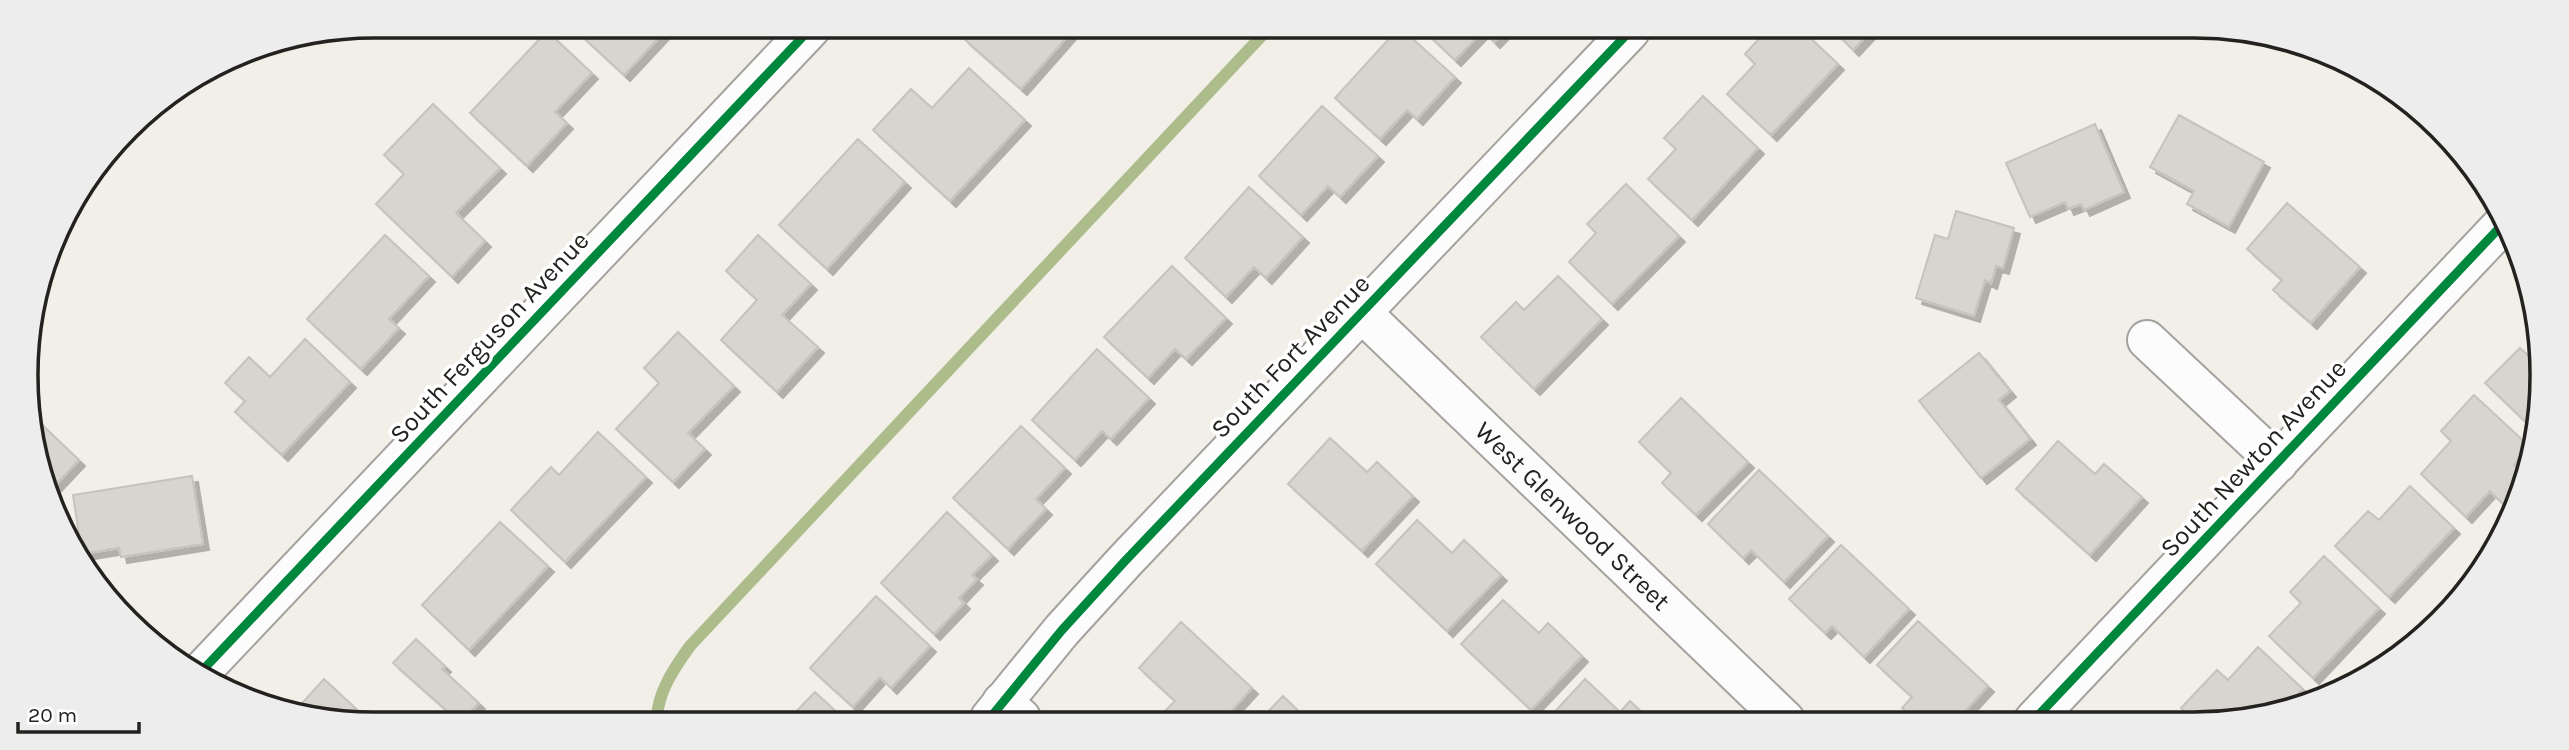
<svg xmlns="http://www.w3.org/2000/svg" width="2569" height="750" font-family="Karla,sans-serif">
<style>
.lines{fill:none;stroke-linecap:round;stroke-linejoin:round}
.stream{stroke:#adbc8b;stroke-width:12}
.building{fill:#d8d4d0;stroke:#c6c3be;stroke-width:2;filter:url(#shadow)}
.street-casing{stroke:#a4a29e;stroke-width:42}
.secondary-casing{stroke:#a4a29e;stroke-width:42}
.street{stroke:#fdfcfc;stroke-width:38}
.secondary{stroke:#fdfcfc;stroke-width:38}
.cycleway-casing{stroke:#fff;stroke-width:13}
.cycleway{stroke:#00873e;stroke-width:9}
.labels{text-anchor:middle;stroke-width:7;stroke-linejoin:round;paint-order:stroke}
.street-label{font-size:26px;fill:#24221f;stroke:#fff}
.rim{fill:none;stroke:#24221f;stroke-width:3.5}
</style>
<defs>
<filter id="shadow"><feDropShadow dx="6" dy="6" stdDeviation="0" flood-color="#0004"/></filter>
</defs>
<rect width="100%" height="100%" fill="#f2eee8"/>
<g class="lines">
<path class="stream" d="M657,718c1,-27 18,-51 33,-72l578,-617"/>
</g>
<path class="building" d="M572,27h97l-45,48z
M972,28l102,1 -53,60 -58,-51z
M1397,30h6l52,47 -38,42 -10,-9 -27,29 -45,-41z
M1423,30h83l-12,12 -11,-11 -28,29z
M547,31l45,42 -37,39 12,11 -40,43 -57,-53z
M1766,31h37l35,33 -67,71 -44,-41 28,-30 -10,-10z
M1834,31l36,1 -17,18z
M969,68l56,52 -75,81 -77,-71 38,-41 21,19z
M1703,96l55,52 -66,72 -44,-41 28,-30 -12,-11z
M433,104l67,64 -44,45 29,28 -33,36 -76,-73 28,-30 -20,-19z
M1322,106l56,50 -38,41 -12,-11 -27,29 -42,-39z
M2179,115l85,47 -35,65 -42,-23 7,-13 -44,-24z
M2095,124l29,68 -40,18 -3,-6 -13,5 -3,-7 -35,15 -24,-54z
M858,139l47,43 -78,87 -48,-44z
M1626,184l53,52 -67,68 -43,-42 27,-29 -9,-9z
M1249,187l54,50 -37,41 -12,-11 -28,30 -41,-39z
M2287,203l73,64 -49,56 -38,-33 9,-10 -35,-31z
M1956,211l58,17 -11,40 -7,-2 -5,17 -6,-3 -11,36 -58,-18 19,-63 13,4z
M385,235l44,41 -40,43 10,9 -38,41 -54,-50z
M758,235l53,49 -29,31 36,32 -41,45 -56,-52 36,-40 -31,-29z
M1172,266l54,52 -40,41 -11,-10 -27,29 -44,-41z
M1558,276l44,43 -68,70 -53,-52 35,-35 8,8z
M678,332l56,54 -46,47 17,16 -32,33 -57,-53 43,-46 -15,-15z
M305,339l45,43 -68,73 -47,-43 10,-11 -20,-18 24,-26 21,20z
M2520,348l10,9 6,-6v81l-51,-49z
M1097,349l52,49 -38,41 -9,-8 -27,29 -43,-40z
M1979,353l31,38 -11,9 31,39 -49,39 -62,-77z
M2474,395l56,52 -16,18 10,9 -7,19 -12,13 -15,-15 -24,26 -45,-43 30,-33 -10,-10z
M1681,398l67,64 -52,53 -34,-32 9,-10 -32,-31z
M36,419l43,41 -31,33 -3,-6z
M1021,426l44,42 -29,31 10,10 -38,40 -55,-51z
M598,432l48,45 -81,85 -54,-52 40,-43 8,8z
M1330,438l37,34 10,-10 36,34 -51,55 -74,-67z
M2058,441l37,33 9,-10 38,33 -52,58 -74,-66z
M1759,470l69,66 -44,46 -33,-32 -8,8 -35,-34z
M192,476l11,68 -82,13 -2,-9 -37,6 -9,-59z
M2410,486l44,42 -65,69 -54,-51 33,-35 11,9z
M947,512l45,43 -20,20 5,4 -18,19 5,5 -30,31 -53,-51z
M1417,520l35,33 12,-13 37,35 -54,56 -71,-67z
M500,522l48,44 -79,84 -47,-45z
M1841,545l68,64 -45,48 -32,-31 -7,7 -36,-34z
M2324,556l55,52 -66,70 -44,-42 32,-33 -11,-11z
M876,596l54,50 -39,42 -11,-11 -27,30 -43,-39z
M1503,600l36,33 9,-10 34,33 -51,54 -70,-66z
M1918,621l70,65 -31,34h-42l-13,-12 10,-11 -35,-32z
M1181,622l71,66 -28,31h-51l-8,-8 10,-10 -36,-33z
M416,639l29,27 -3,3 37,34 -14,14h-11l-61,-54z
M2258,647l45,42 -16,17 -48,15h-44l-14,-13 36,-38 11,10z
M324,679l41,38h-58l-13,-5z
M1585,679l35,33 10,-11 20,19 -102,-1z
M815,692l28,26h-53z
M1283,696l24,23h-46z"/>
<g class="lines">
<defs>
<g id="street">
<path id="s1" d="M1361,312l424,408"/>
<path d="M2147,340l131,123"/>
<path d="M198,675l613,-647"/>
<path d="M1002,702l19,16"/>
<path d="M2034,720l468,-495"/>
</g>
<path id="secondary" d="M990,718l72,-88 63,-69 505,-530"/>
</defs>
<use href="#street" class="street-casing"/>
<use href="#secondary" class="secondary-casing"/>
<use href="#street" class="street"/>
<use href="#secondary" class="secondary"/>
<defs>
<path id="cycleway" d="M198,675l613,-647
M990,718l72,-88 63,-69 505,-530
M2034,720l468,-495"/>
</defs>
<use href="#cycleway" class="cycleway-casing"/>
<use href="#cycleway" class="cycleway"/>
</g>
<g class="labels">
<g class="street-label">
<text transform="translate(489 337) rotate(-47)" y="9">South Ferguson Avenue</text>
<text transform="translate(1290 356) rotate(-46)" y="9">South Fort Avenue</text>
<text transform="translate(2253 458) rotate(-47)" y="9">South Newton Avenue</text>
<text dy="9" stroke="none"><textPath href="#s1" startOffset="294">West Glenwood Street</textPath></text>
</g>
</g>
<path d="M0 0H2569V750H0ZM374 38H2194A336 336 0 0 1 2530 374V376A336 336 0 0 1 2194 712H374A336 336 0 0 1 38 376V374A336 336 0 0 1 374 38Z" fill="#ededed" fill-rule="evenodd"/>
<path class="rim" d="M374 38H2194A336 336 0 0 1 2530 374V376A336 336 0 0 1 2194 712H374A336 336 0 0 1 38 376V374A336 336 0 0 1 374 38Z"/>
<path d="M18 722v10h121v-10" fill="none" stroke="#24221f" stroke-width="3.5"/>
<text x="28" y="722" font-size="21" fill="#24221f" stroke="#ffffff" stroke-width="5" paint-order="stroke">20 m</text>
</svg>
